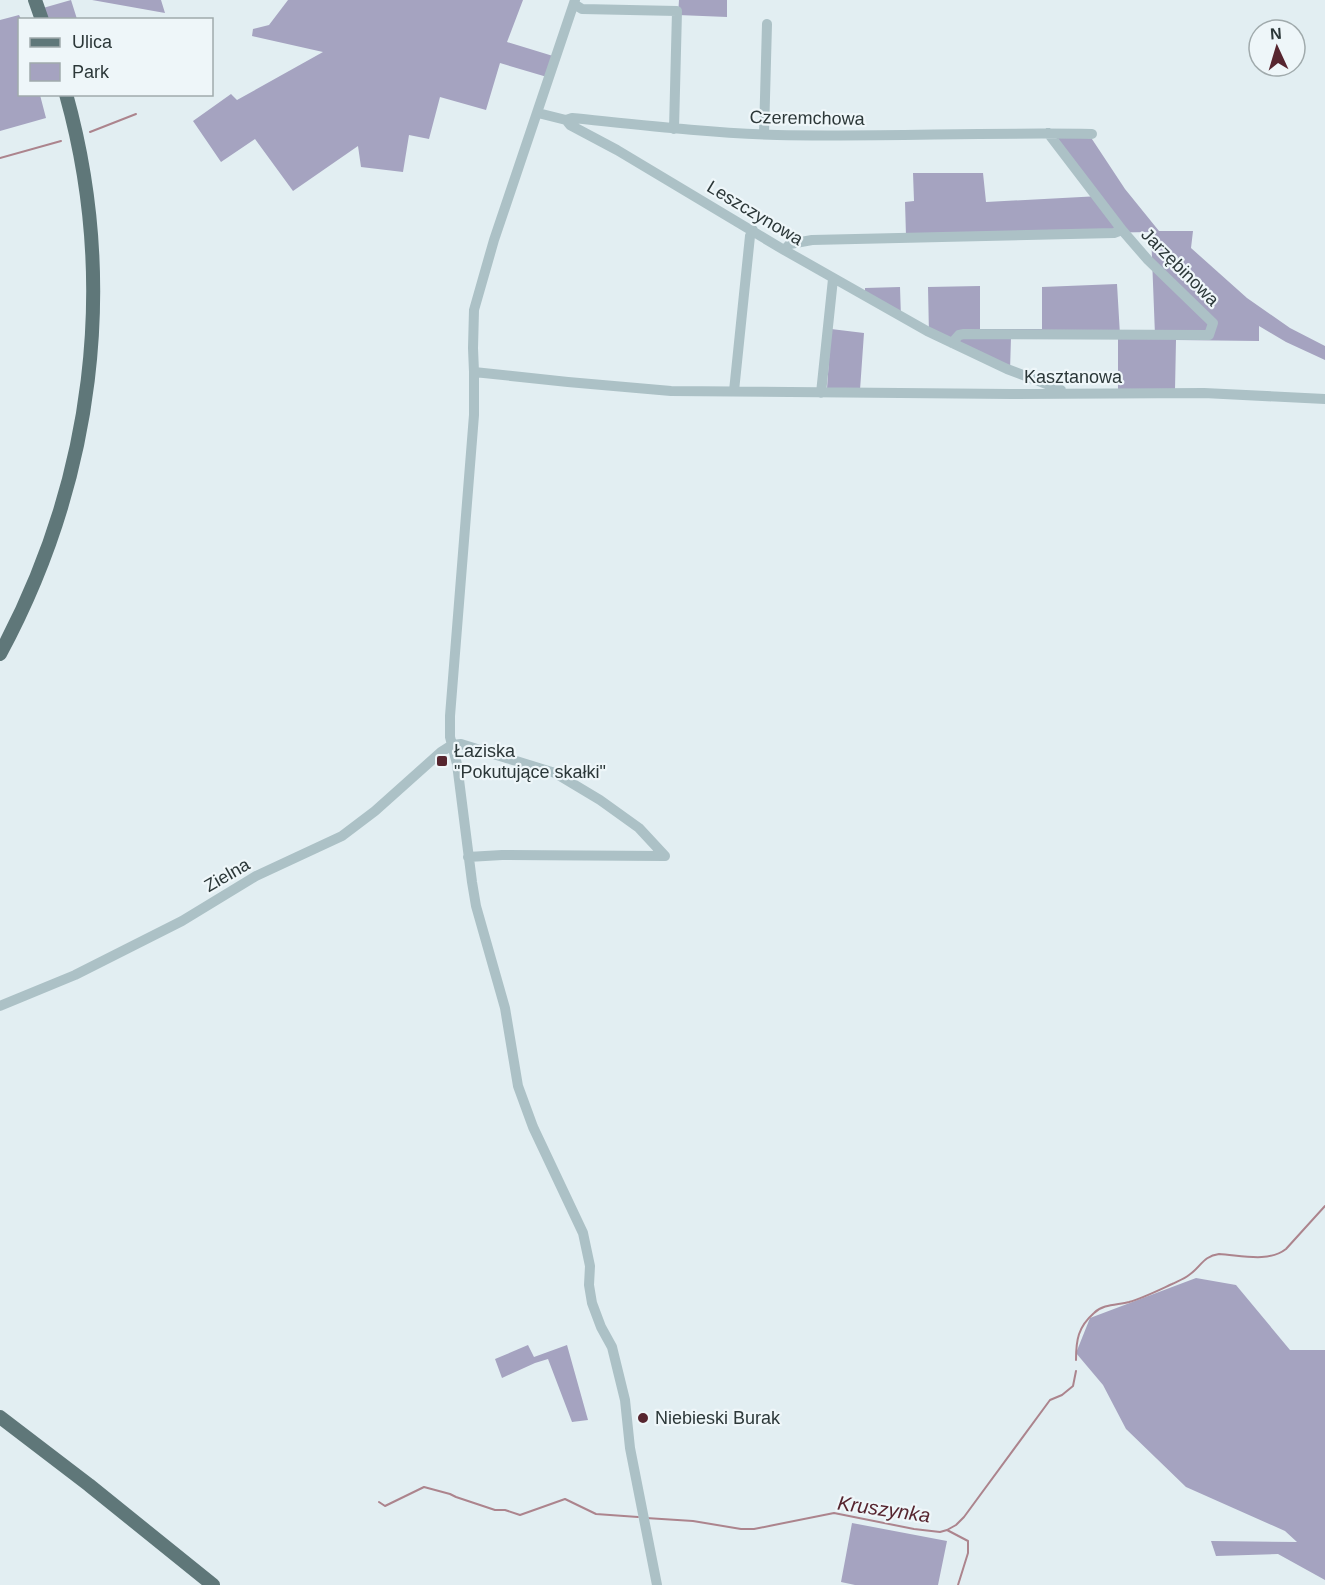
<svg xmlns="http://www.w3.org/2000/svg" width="1325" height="1585" font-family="Arial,sans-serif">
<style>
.green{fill:#a5a3c0}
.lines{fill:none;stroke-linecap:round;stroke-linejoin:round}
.stream{stroke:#ac848d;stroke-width:2}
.minor{stroke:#acc1c6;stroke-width:10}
.major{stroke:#5f7779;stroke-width:14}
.poi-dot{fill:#56252f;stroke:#eef6f9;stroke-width:2}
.labels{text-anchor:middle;stroke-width:4.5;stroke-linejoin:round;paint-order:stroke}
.street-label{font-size:18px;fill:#2c3839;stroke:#eef6f9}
.poi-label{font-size:18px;fill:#2c3839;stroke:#eef6f9;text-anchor:start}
.water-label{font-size:20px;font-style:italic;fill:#56252f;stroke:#eef6f9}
</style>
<rect width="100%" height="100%" fill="#e2eef2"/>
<path class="green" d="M71,0l6,19h-30l-4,-11z
M92,0h69l4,13z
M288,0h235l-16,42 46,14 -6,21 -47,-14 -14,47 -46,-13 -11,42 -20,-4 -6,37 -42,-5 -3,-21 -65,45 -38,-52 -34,23 -28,-41 38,-27 6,6 86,-48 -71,-16 1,-7 16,-4z
M679,0h48v17l-49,-2z
M19,15l2,4 -1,1v74l20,1 6,23 -46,13v-111z
M1086,130l39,59 34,42h34l-2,17 56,50 43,30 35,18v14l-39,-18 -27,-16v15l-83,-1 -1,50 -57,-1v-53l-107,1 -1,34 -81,-36 -1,-48 52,-1v43h62v-42l75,-3 3,51h35l-4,-103 -245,4 -1,-34 9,-1 -1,-28h70l3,29 114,-6 -49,-65z
M900,287l1,31 -36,-21v-9z
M831,329l33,4 -4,57 -33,-1z
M1196,1278l40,7 54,65h35v230l-47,-26 -62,2 -5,-15 86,1 -12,-11 -99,-44 -60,-58 -23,-44 -27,-32 14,-35z
M528,1345l6,12 33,-12 21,75 -16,2 -24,-63 -13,4 -33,15 -7,-19z
M852,1523l95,18 -9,44h-83l-14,-3z"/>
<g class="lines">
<path class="stream" d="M90,132l46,-18
M0,158l61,-17
M1076,1360c0,-20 2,-33 18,-47 9,-9 23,-8 35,-11 14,-4 30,-12 43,-18 6,-3 12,-5 17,-9 12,-8 14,-19 30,-21 21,1 49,9 67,-5l39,-43
M379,1502l6,4 39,-19 26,7 6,3 39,13h10l15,5 45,-16 31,15 42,3
M646,1518l47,3 48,8h13l80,-16 80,16 26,3 7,-2 9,-5 8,-8 86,-117 12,-5 11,-9 3,-15
M947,1530l21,11v12l-10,32"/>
<path class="minor" d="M575,0l-81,240 -20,70 -1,38 1,24v43l-24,301v21l7,27 15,118 4,24 29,102 13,78 15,41 50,106 7,33 -1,19 3,18 9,24 11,20 13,53 5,48 27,137
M574,4l8,5 95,2 -3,118
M538,113l28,7 4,5 47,25 167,100 143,81 80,38 50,19 4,2v3
M566,120l6,-2c69,7 137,15 205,17 105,2 210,-3 315,-1
M1048,133l74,97
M764,134l3,-110
M784,250l6,-6 22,-4 302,-7 8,-3 26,30 65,63 -4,12 -245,-1 -5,1 -7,8
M474,372l94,10 103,9 340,3 193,-1 121,6
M734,391l16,-155 3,-6
M821,393l12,-114
M468,857l34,-2 163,1
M0,1006l75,-31 107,-54 74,-45 86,-40 33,-25 66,-59 11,-7 9,-1 94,29 45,27 39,28 26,28"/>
<path class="major" d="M35,0l7,20
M0,654c93,-173 119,-370 66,-560
M0,1417l89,68 124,100"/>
</g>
<g class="poi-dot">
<rect x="436" y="755" width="12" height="12" rx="3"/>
<circle cx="643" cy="1418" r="6"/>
</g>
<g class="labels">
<g class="street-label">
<text transform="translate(807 118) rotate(1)" y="6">Czeremchowa</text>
<text transform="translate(755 213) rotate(31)" y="6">Leszczynowa</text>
<text transform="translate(1180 267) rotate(45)" y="6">Jarzębinowa</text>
<text x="1073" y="383">Kasztanowa</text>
<text transform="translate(227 875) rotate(-30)" y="6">Zielna</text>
</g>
<g class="poi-label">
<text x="454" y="757">Łaziska<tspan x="454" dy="21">"Pokutujące skałki"</tspan></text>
<text x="655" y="1424">Niebieski Burak</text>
</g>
<g class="water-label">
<text transform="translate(884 1509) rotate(8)" y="7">Kruszynka</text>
</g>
</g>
<rect x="18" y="18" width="195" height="78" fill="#eef6f9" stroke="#a0aaac" stroke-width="1.5"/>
<rect x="30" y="38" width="30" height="9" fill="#5f7779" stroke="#a0aaac" stroke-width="1.5"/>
<text x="72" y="48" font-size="18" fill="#2c3839">Ulica</text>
<rect x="30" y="63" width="30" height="18" fill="#a5a3c0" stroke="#a0aaac" stroke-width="1.5"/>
<text x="72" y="78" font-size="18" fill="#2c3839">Park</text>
<g transform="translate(1277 48) rotate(356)"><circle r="28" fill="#eef6f9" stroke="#a0aaac" stroke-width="1.5"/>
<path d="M0-4.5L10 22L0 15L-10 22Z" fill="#56252f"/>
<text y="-9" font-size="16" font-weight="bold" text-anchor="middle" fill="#2c3839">N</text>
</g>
</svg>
